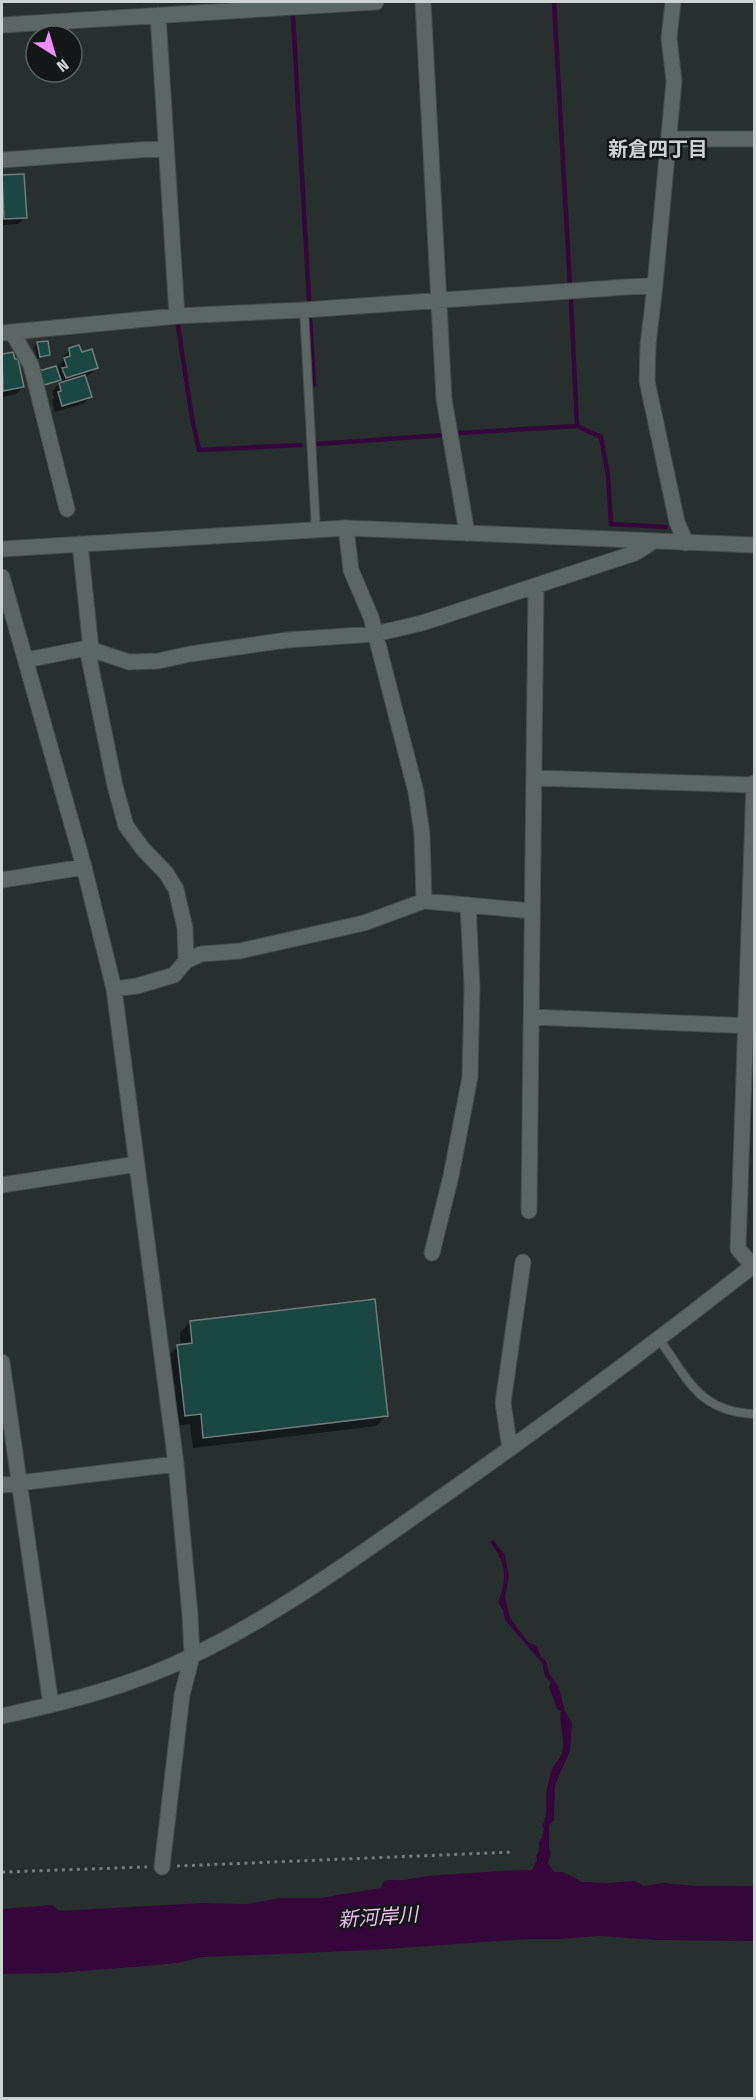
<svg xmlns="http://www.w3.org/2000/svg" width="756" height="2100" font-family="'Fira Sans Condensed','Noto Sans JP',sans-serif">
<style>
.water{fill:#35063a}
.shadow{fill:#0007}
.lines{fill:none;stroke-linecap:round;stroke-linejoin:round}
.stream{stroke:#35063a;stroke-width:4.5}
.building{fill:#1a4742;stroke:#727c7b;stroke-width:1.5}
.service-casing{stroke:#454c4b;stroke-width:10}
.minor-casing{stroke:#454c4b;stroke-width:17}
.tertiary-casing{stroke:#454c4b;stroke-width:17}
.path{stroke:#757c7b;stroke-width:3;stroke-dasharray:3 4.5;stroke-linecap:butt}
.service{stroke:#5c6665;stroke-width:8}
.minor{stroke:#5c6665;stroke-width:15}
.tertiary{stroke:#5c6665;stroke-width:15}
.labels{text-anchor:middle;stroke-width:5;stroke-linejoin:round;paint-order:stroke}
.neighbourhood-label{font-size:20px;font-weight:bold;fill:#cdd3d2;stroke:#131717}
.water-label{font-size:20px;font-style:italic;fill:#f0bdf5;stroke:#131717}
</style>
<rect width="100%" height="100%" fill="#27302f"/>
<path class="water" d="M493,1540l12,15 4,21 -4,21 5,21 18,24 9,4 4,11 5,4 3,12 10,14 6,24 7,12 -2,28 -15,34 -1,35 -5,5v22l2,7 -3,9 6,9h9l19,10 26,1 27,-2 8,5 21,-3 32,3h58v55l-98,-1 -58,-4 -37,3h-33l-156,11 -169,7 -26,6 -31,3 -89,7 -55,1v-65l51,-4 6,6 142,-8 46,1 33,-6h40l61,-10 3,-7c6,-2 11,0 18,-1 12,-1 25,-5 37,-5 31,-1 62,-5 93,-5l5,-10 -1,-5 3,-4v-10l3,-3 2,-9 -2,-4c7,-9 3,-25 5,-37 2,-7 3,-16 7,-22 4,-6 8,-10 9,-17 2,-13 -5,-25 -2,-38l-4,-2 -8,-22 2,-4 -6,-7 -3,-13 -37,-43 -2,-10 -5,-8c10,-24 8,-40 -8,-60z"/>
<path class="shadow" d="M2,176l23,41 -7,7 -16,1z
M37,344l12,10 -3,3 -9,2 -3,-12z
M70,350l11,4 15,14 -7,7 -6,1 7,21 -7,7 -28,8 -3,-12 2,-2 -2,-7 7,-7 -1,-3 -17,6 -4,-12h21l2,-2 -2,-7 5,-5v-4z
M12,353l11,34 -7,7 -14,3v-42z
M190,1322l197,93 -11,11 -183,22 -3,-24 -15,2 -8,-69 11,-11h3l-1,-13z"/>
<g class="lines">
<path class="stream" d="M554,2l16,283
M293,16l16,284
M571,301l6,125
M310,319l4,66
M178,326l14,92 7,32 102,-5
M459,433l118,-7 24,11 7,38 3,49 55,3
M316,444l129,-9"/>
</g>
<path class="building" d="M24,174l3,44 -23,1 -2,-44z
M48,341l2,14 -10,2 -3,-15z
M79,345l3,7 10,-3 6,19 -32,10 -4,-10 5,-1 -3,-9 6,-2 -1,-8z
M13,352l2,7h3l6,28 -21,4 -1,-37z
M56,366l5,14 -17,5 -5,-14z
M85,375l7,22 -30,9 -4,-14 3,-1 -2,-8z
M375,1299l13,117 -185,22 -2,-24 -16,2 -8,-71 15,-2 -2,-22z"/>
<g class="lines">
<defs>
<path id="service" d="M304,310l12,220
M659,1339c29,40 40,73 95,75"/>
<path id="minor" d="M423,2l21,397 23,134
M673,2l-4,36 5,43 -19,204 -7,60 -1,36 30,141 9,21
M158,15l19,301
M2,25l374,-23
M670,139h84
M2,160l164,-12
M12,332l19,33 36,144
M2,333l175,-17 127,-6 351,-25
M346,528l5,42 20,47 45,175 6,42 2,67
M80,544l11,105
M2,577l82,290 30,122 62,475 14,151 2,41 -10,39 -20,172
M87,648l28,138 11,40 17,23 23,24 10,16 9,39 1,33
M26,660l61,-12 42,14 29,-1 32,-7 97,-14 88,-6 47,-11 213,-70 17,-11
M534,778l220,7
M2,880l82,-13
M114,989l23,-3 37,-11 12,-14 15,-7 39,-3 124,-28 60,-22 108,10
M531,1017l223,9
M2,1185l135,-21
M529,1211l7,-625
M432,1253l19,-77 19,-99 2,-91 -4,-81
M753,1266l-15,-17 16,-466
M2,1362l49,343
M510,1449l-7,-46 20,-141
M2,1485l174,-21
M2,1716c64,-14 130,-30 190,-60 83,-40 159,-95 234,-148 112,-78 221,-159 328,-243"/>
<path id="tertiary" d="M2,549l344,-21 408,17"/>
</defs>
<use href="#service" class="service-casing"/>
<use href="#minor" class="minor-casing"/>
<use href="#tertiary" class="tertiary-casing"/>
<path class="path" d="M177,1866l337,-14
M2,1872l145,-5"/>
<use href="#service" class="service"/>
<use href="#minor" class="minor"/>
<use href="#tertiary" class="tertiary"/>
</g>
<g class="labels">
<g class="neighbourhood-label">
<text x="658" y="156">新倉四丁目</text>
</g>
<g class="water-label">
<text transform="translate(378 1917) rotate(-4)" y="7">新河岸川</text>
</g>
</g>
<rect width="756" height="2100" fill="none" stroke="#cdd3d2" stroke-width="6"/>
<g transform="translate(54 54) rotate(143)"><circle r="28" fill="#131717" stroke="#5d6262" stroke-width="1.5"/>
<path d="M0-4.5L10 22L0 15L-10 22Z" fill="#ee8cf8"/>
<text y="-9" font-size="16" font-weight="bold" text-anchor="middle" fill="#cdd3d2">N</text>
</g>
</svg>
